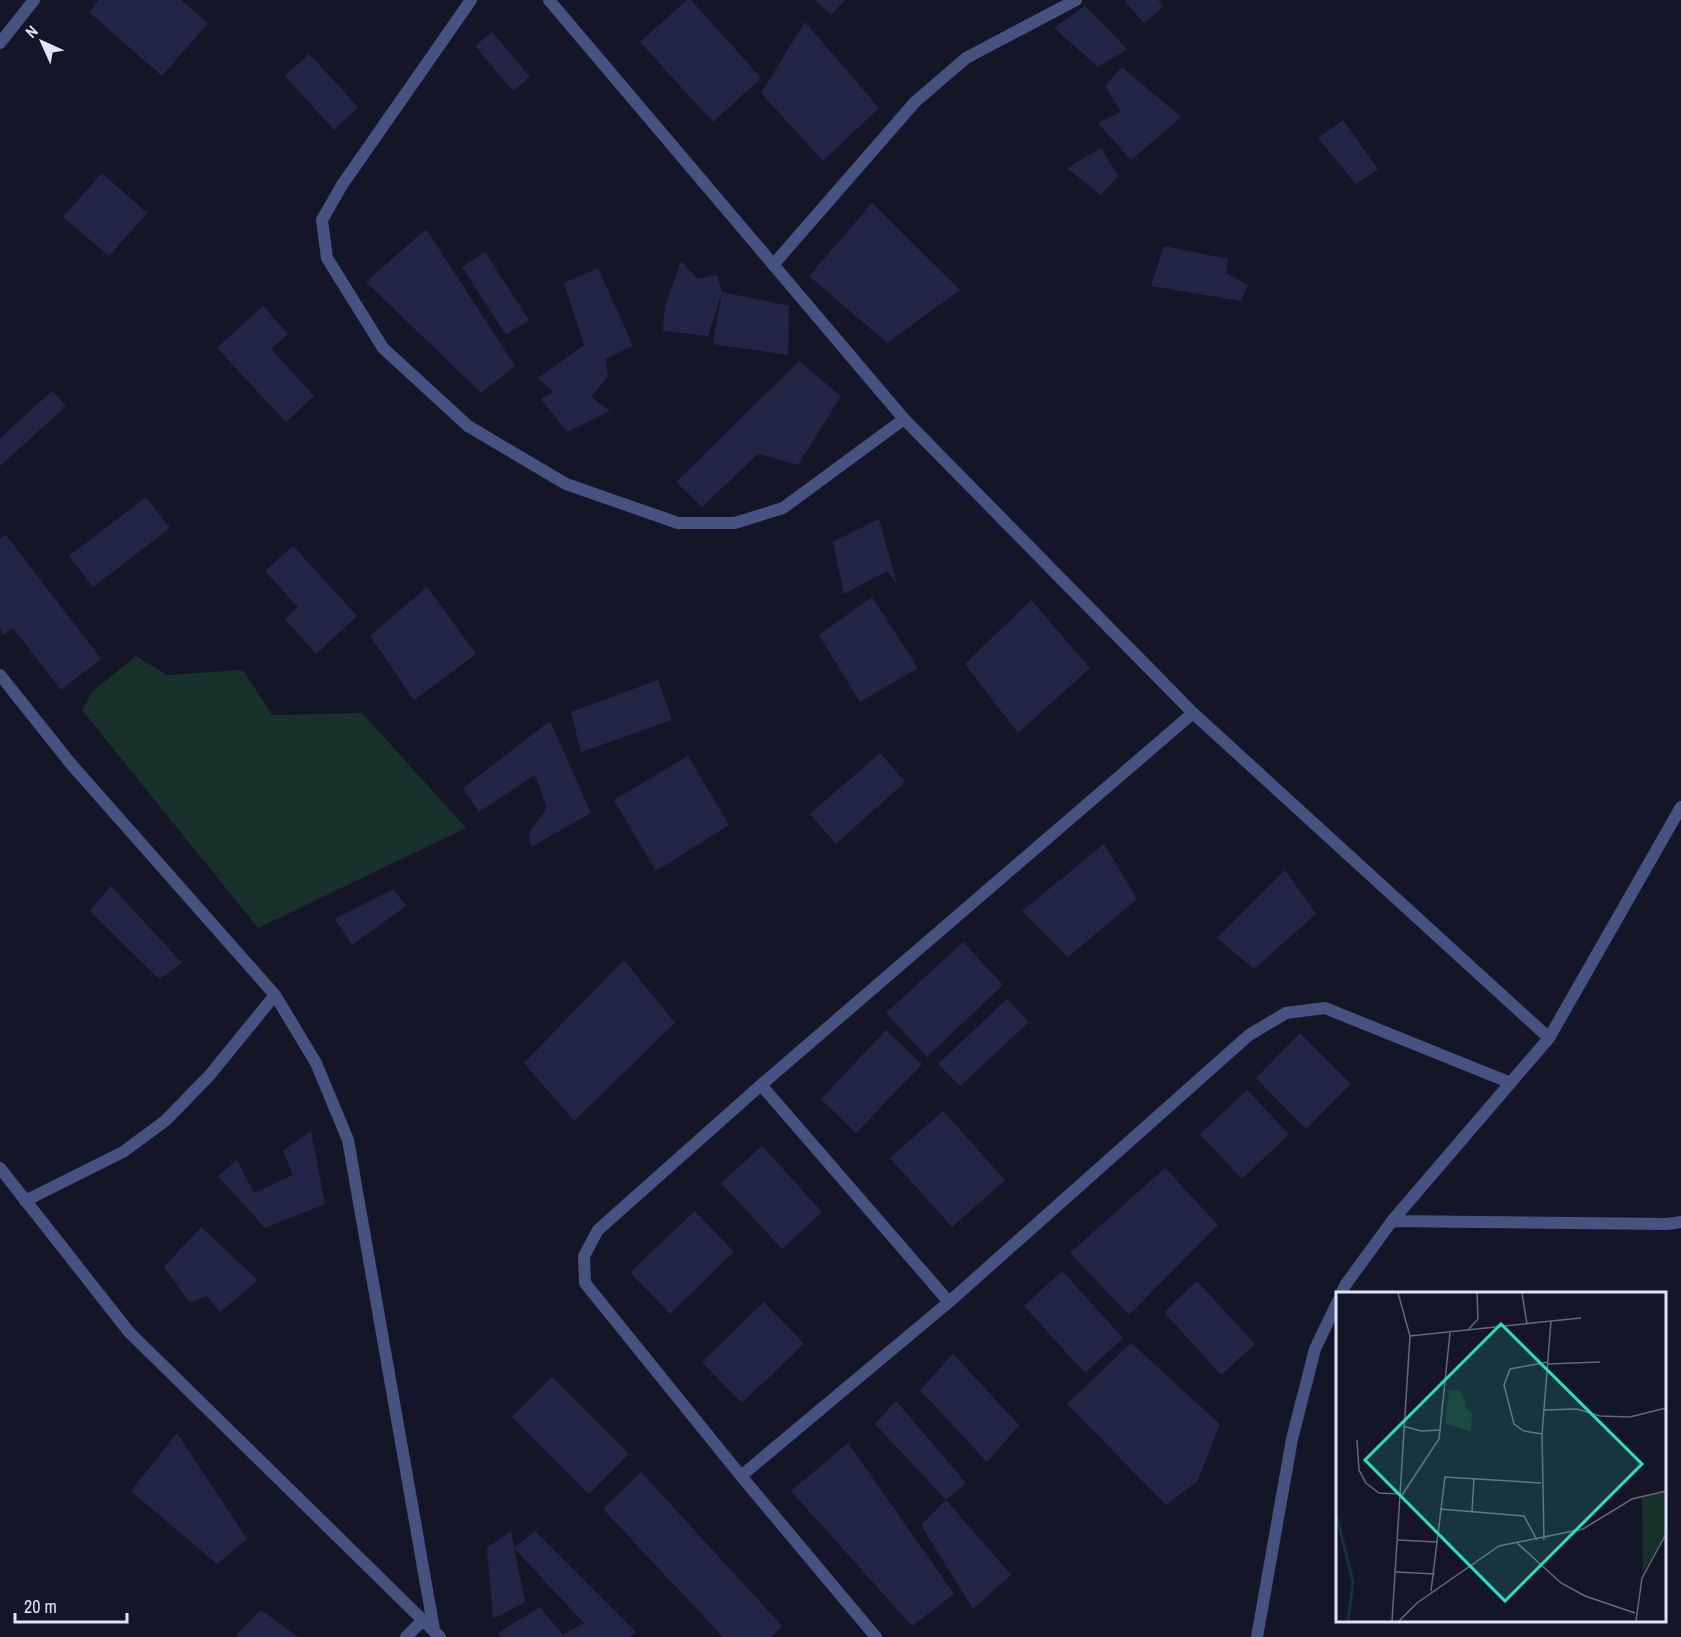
<svg xmlns="http://www.w3.org/2000/svg" width="1681" height="1637" font-family="'Archivo Narrow',sans-serif">
<style>
.green{fill:#18312a}
.building{fill:#232546}
.lines{fill:none;stroke-linecap:round;stroke-linejoin:round}
.minor{stroke:#465381;stroke-width:12}
.inset-river{fill:none;stroke:#133143;stroke-width:3}
.inset-road{fill:none;stroke:#66687c;stroke-width:1.5}
.view{fill:#25e1c1;fill-opacity:0.15;stroke:#25e1c1;stroke-width:3}
.inset-edge{fill:none;stroke:#e0e4fb;stroke-width:3}
</style>
<rect width="100%" height="100%" fill="#141628"/>
<path class="green" d="M136,656l31,19 76,-5 29,45 90,-2 104,115 -208,100 -176,-218 10,-18z"/>
<path class="building" d="M99,0h82l27,23 -46,53 -73,-64z
M687,0h4l70,78 -48,44 -73,-80z
M815,0h30l-14,15z
M1124,0h34l6,6 -20,17z
M1085,6l42,43 -29,18 -44,-39z
M805,22l74,86 -56,53 -62,-68z
M492,32l38,45 -17,14 -38,-45z
M309,54l49,53 -24,23 -49,-54z
M1122,67l59,50 -50,43 -33,-37 23,-11 -16,-26z
M1343,120l35,49 -22,15 -38,-46z
M1101,148l17,28 -17,19 -34,-27z
M102,173l45,40 -38,43 -46,-39z
M872,203l88,87 -73,53 -78,-67z
M426,229l89,137 -34,27 -115,-111z
M1164,246l64,13 -2,14 22,12 -7,16 -90,-15z
M485,252l44,68 -23,15 -44,-68z
M681,261l17,18 19,-4 5,17 -14,44 -45,-5 2,-25z
M598,268l35,78 -28,13 3,17 -17,21 19,14 -43,21 -26,-33 13,-7 -16,-14 46,-33 -20,-62z
M722,292l67,14 -1,49 -75,-11z
M263,306l25,28 -17,15 43,47 -28,26 -69,-74z
M799,361l42,35 -43,69 -40,-11 -56,53 -26,-25z
M52,391l14,15 -66,60v-28z
M146,497l24,31 -77,59 -24,-31z
M879,519l18,65 -10,-13 -43,23 -11,-52z
M6,535l95,124 -40,31 -48,-62 -9,7 -4,-6v-90z
M293,546l64,70 -41,38 -31,-35 13,-12 -33,-36z
M427,587l49,67 -62,46 -44,-64z
M872,597l46,71 -58,34 -41,-67z
M1031,600l59,68 -72,65 -53,-69z
M658,680l14,40 -91,32 -10,-40z
M550,721l41,92 -60,34 -2,-14 18,-25 -12,-33 -56,37 -16,-24z
M880,753l25,29 -69,62 -26,-30z
M688,756l41,69 -73,46 -42,-71z
M1104,844l33,55 -69,58 -46,-46z
M1285,870l31,44 -62,55 -37,-31z
M111,886l71,77 -23,16 -69,-68z
M393,889l13,17 -54,39 -17,-26z
M963,942l40,43 -76,72 -41,-44z
M624,960l51,63 -101,98 -50,-58z
M1007,999l22,23 -69,64 -22,-22z
M886,1030l36,34 -66,69 -35,-34z
M1300,1033l51,51 -45,45 -50,-51z
M1247,1090l42,44 -47,45 -42,-45z
M943,1111l62,69 -53,47 -62,-69z
M311,1131l14,73 -60,24 -47,-52 19,-16 17,33 39,-18 -10,-24z
M762,1146l60,66 -40,37 -61,-66z
M1165,1168l53,57 -89,90 -59,-62z
M695,1211l39,41 -64,62 -40,-42z
M201,1227l57,53 -38,32 -13,-16 -17,7 -26,-36z
M1062,1271l61,67 -38,35 -61,-67z
M1197,1281l58,63 -34,31 -57,-63z
M764,1302l40,42 -62,59 -40,-41z
M1131,1343l89,81 -23,58 -31,23 -99,-101z
M953,1354l66,71 -32,37 -67,-72z
M552,1377l77,77 -40,40 -77,-77z
M896,1401l70,82 -20,17 -71,-76z
M177,1433l70,106 -30,25 -86,-73z
M848,1443l106,151 -42,32 -121,-135z
M641,1472l141,154 -11,11h-48l-120,-128z
M946,1500l65,75 -38,34 -52,-84z
M511,1531l14,71 -32,17 -6,-71z
M535,1531l101,101 -6,5h-128l-4,-4 42,-26 23,28 21,-12 -70,-75z
M261,1610l37,27h-59l-3,-2z"/>
<g class="lines">
<path class="minor" d="M471,0l-129,185 -20,35 5,38 56,90 85,78 98,58 112,39h57l48,-15 121,-89
M549,0l355,419 289,294 356,325
M0,43l34,-43
M773,265l142,-163 51,-44 110,-58
M0,675l71,89 204,231 41,68 32,77 86,490
M761,1085l188,217
M0,1168l129,164 311,305
M25,1201l98,-49 42,-31 44,-45 66,-81
M1392,1221l275,3 14,-2
M1341,1294l5,-10 46,-63 157,-183 132,-231
M741,1476l208,-174 300,-267 37,-22 39,-5 186,75
M406,1637l17,-17
M876,1637l-135,-161 -156,-193 -1,-27 14,-26 163,-145 432,-372
M1257,1637l35,-198 23,-90 23,-48"/>
</g>
<g transform="translate(1336 1292)">
<rect width="330" height="330" fill="#141628"/>
<path d="M113,98h9l8,10 -2,6 8,7 -1,19 -26,-9zM330,200v41l-23,39 -1,-75z" fill="#18312a"/>
<path class="inset-river" d="M0,221l17,69 -5,39"/>
<path class="inset-road" d="M186,1l5,31M215,29l30,-3M132,38l10,-11 -1,-26M74,44l141,-15 -9,113 2,106M212,72l52,-2M208,118l33,-1 23,7 30,1 36,-9M67,134l18,5 20,-1M206,142l-18,-3 -10,-7 -10,-39 6,-16 38,-7M21,148l2,30 7,13 13,10 22,1M66,203l37,-56 11,-106M104,217l84,7 13,24M136,220l2,-34M62,248l39,2M180,250l45,41 24,13 50,17M60,280l39,2M95,299l14,-114 96,6M56,329l18,-285 -12,-43M63,329l18,-18 82,-57 84,-17 49,-30 34,-8M300,329l6,-43 24,-44"/>
<path class="view" d="M165,32l141,140 -137,137 -140,-141z"/>
<rect width="330" height="330" class="inset-edge"/>
</g>
<g transform="translate(42 42) rotate(315)" stroke="#141628" stroke-width="4.5" paint-order="stroke">
<path d="M0-4.5L10 22L0 15L-10 22Z" fill="#e0e4fb"/>
<text y="-9" font-size="16" font-weight="bold" text-anchor="middle" fill="#e0e4fb">N</text>
</g>
<path d="M15 1613v9h112v-9" fill="none" stroke="#e0e4fb" stroke-width="3"/>
<text x="24" y="1613" font-size="18" fill="#e0e4fb" stroke="#141628" stroke-width="4.5" paint-order="stroke">20 m</text>
</svg>
